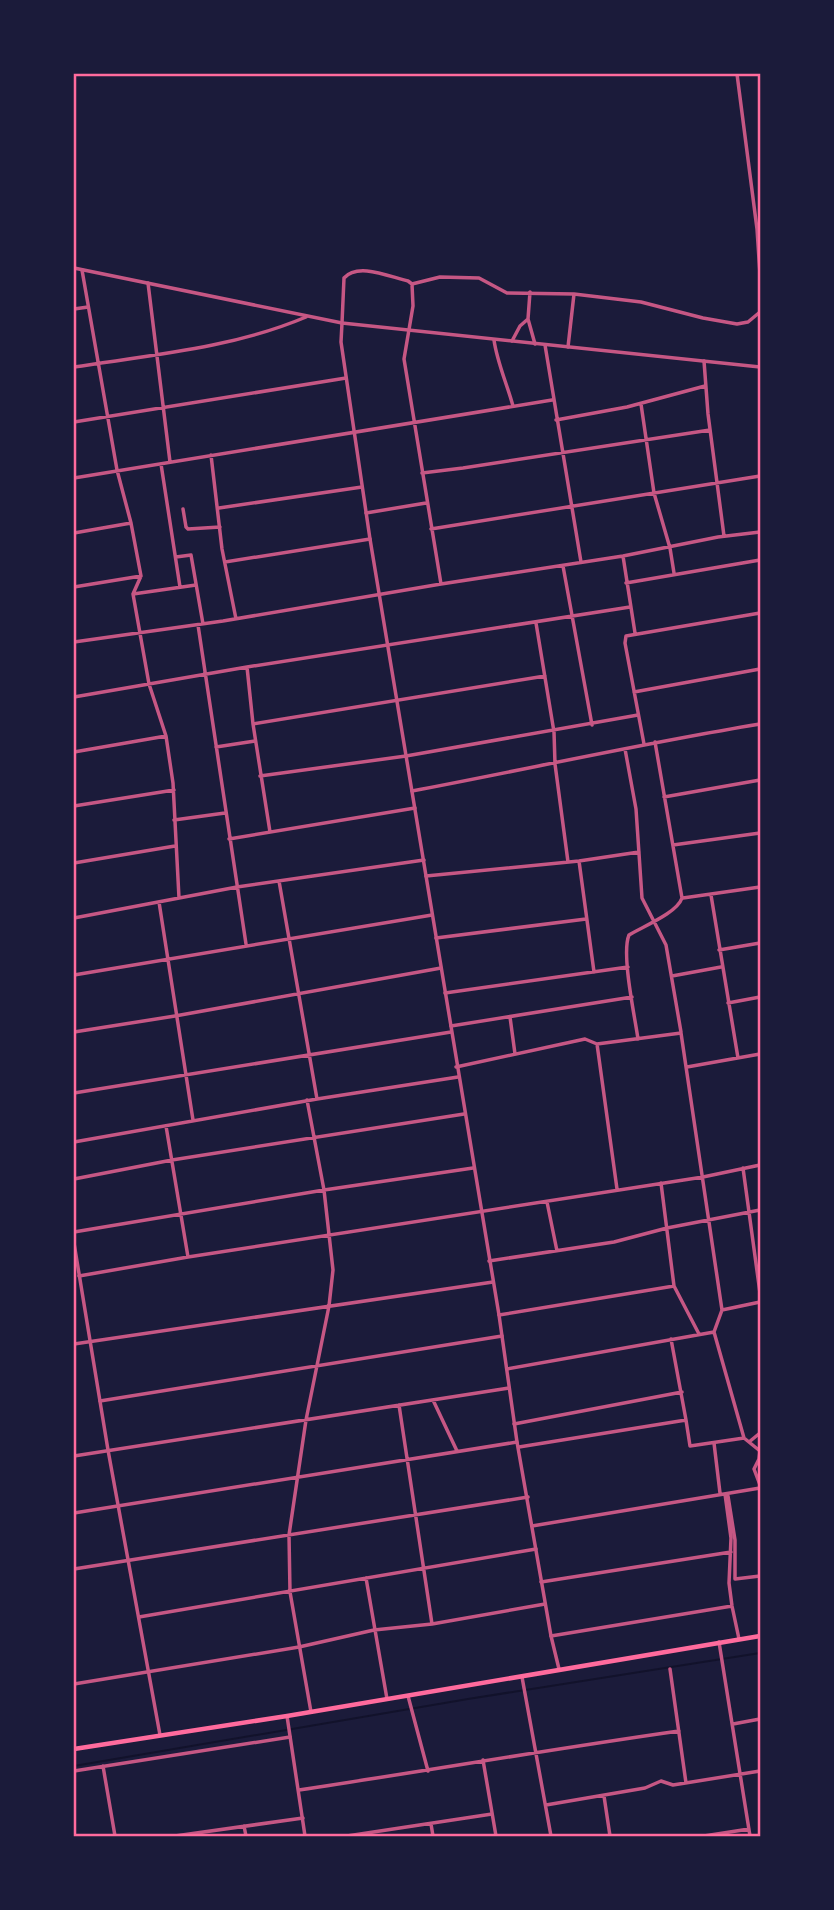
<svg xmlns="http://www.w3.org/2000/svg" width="834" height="1910" font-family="'Asap Condensed',sans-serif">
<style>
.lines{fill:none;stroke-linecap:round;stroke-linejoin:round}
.stream{stroke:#12122b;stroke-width:2}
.minor{stroke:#c65784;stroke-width:3.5}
.tertiary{stroke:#c65784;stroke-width:3.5}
.secondary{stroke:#ff6b9d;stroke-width:4.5}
.neatline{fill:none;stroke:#ff6b9d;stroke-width:2.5}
</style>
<rect width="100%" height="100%" fill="#1b1b3a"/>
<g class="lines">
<path class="stream" d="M74,1766l394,-67 292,-46"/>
<path class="minor" d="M737,74l20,155 3,45
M82,270l35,200 14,53 10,53 -8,18 16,90 17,52 7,47 6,115
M148,283l22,179
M412,284l28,-7 39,1 28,15 67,1 67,8 62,16 34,6 11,-2 12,-10
M530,292l-2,27 7,25
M74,309l14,-2
M342,323l2,-45c14,-16 46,-1 64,3l4,3 1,22 -9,53 37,225
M494,340c3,22 13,44 19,66
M512,341l8,-15 8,-7
M545,345l36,217
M568,347l6,-53
M704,361l4,53 16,122
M74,367c78,-12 159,-19 232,-50
M641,404l13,89 16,55 4,25
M556,420l71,-13 78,-21
M74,422l272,-44
M211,455l11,94 14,70
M161,464l19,123
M422,473l41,-5 247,-38
M74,478l478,-78
M219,508l143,-21
M183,509l3,18 2,2 32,-2
M366,513l60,-10
M431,529l329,-53
M74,533l57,-10
M623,556l12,77
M176,557l15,-2 12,69
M225,562l145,-23
M563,566l29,159
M626,583l134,-23
M74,587l67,-11
M133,594l63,-9
M536,623l18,109 1,32 13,98
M198,625l48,319
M74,642l149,-21 218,-37 182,-28 95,-19 42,-5
M247,667l6,57 17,108
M634,692l126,-23
M74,697l173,-30 383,-60
M253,724l292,-48
M644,744l-19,-101 1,-7 134,-23
M216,747l39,-6
M625,749l11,60 6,89 24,47 15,87
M74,752l92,-16
M260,776l146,-20 232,-41
M412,791c116,-22 232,-48 348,-67
M664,797l96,-17
M74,806l100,-16
M174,820l51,-7
M229,839l186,-31
M673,845l87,-12
M579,861l15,111
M74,863l101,-17
M426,876l153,-15 60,-9
M279,881l38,218
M711,895l27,163
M683,898l77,-11
M159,902l34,218
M74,918l163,-31 187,-27
M436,938l150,-19
M719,950l41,-7
M74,975l358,-60
M672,976l49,-9
M445,993l183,-26
M728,1003l32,-6
M510,1017l5,37
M451,1026l181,-29
M74,1032l101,-16 266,-48
M638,1039c-3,-22 -17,-85 -9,-104 15,-9 48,-22 53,-37l-27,-156
M597,1044l20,145
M456,1067l129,-28 12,5 84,-11 41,277 -8,22 30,106 16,13 -1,8 -5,10 6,16
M687,1067l73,-13
M74,1093l377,-61
M307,1100l17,90 9,80 -4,36 -23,114 -17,115 1,57 21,120
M166,1126l22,131
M74,1142l243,-43 141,-22
M743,1168l17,125
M74,1179l98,-19 292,-46
M661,1183l13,103 25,48
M547,1202l10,49
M74,1232l250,-42 149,-22
M489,1261l125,-19 53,-14 93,-18
M79,1276l109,-19 515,-80 57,-12
M722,1310l38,-8
M499,1315l175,-29
M671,1339l15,81
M74,1344l419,-62
M507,1369l207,-37
M433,1400l24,51
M100,1401l402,-65
M399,1405l33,219
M514,1424l168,-32
M749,1442l11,-9
M714,1443l6,50
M519,1447l167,-27 4,26 54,-8
M74,1456l435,-68
M725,1494l6,44 -2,45 3,23 7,33
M728,1496l7,44v39l25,-3
M74,1513l443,-71
M532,1526l228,-38
M74,1569l454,-72
M366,1578l21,121
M541,1582l190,-30
M139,1617l397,-68
M551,1636l181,-30
M719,1642l31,194
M670,1669l16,114
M522,1677l29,159
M74,1684l225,-37 75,-17 58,-6 113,-20
M408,1696l20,75
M733,1724l27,-5
M483,1760l13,76
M103,1766l12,70
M74,1771l216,-34
M299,1790c127,-19 253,-41 380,-59
M604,1796l6,40
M546,1805l99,-17 16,-7 12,4 87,-14
M431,1824l2,12
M244,1826l2,10
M175,1836l128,-18
M347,1836l145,-22
M704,1836l45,-7"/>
<path class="tertiary" d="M74,268l268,55 418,44
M342,323l-1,19 29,197 129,776 18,127 34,194 8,33
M74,1243l34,207 52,285
M287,1716l18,120"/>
<path class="secondary" d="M74,1749l213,-33 473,-80"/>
</g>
<rect width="834" height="1910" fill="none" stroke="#1b1b3a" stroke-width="150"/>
<rect x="75" y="75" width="684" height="1760" class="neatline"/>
</svg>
